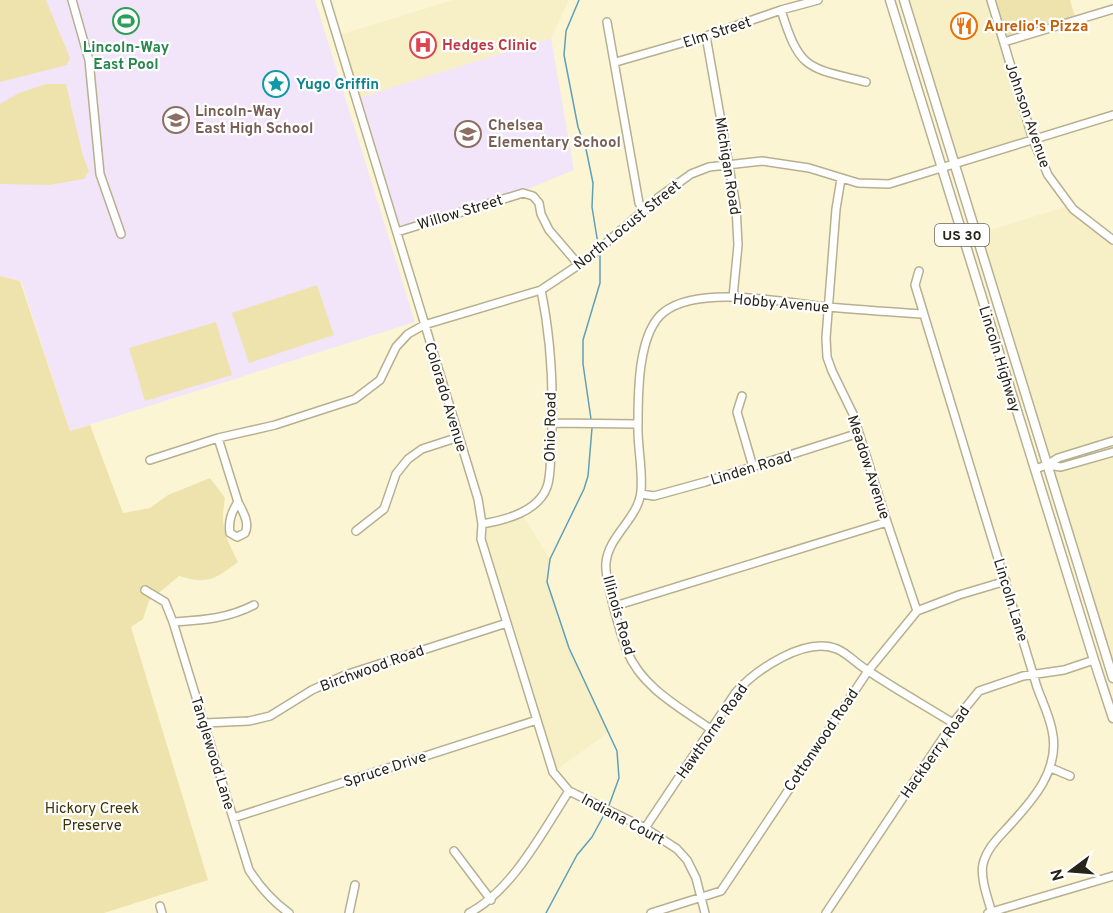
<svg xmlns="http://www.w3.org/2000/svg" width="1113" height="913" font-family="Overpass,sans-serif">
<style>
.built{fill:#f7efc5}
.education{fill:#f2e5f9}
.green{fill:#eee3ac}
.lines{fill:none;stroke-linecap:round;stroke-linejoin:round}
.stream{stroke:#5f9fb7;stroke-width:1.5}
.minor-casing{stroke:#b7b090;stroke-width:10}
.major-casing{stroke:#b7b090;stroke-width:11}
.minor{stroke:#fff;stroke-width:7}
.major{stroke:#fff;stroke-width:8}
.labels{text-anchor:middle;stroke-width:4.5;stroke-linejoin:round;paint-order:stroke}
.shield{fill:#fff;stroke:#68665d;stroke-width:1.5}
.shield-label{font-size:14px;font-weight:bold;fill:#272418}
.food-label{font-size:15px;font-weight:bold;fill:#c56008;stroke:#fff;text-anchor:start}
.street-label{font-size:15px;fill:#272418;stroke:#fff}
.health-label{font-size:15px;font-weight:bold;fill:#be3a42;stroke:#fff;text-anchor:start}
.leisure-label{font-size:15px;font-weight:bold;fill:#27864d;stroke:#fff}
.culture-label{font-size:15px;font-weight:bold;fill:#0d838f;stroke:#fff;text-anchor:start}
.education-label{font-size:15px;font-weight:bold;fill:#785e54;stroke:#fff;text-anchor:start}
.park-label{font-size:15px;fill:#3d3406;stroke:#fff}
</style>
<rect width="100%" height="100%" fill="#fcf5d4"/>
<path class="built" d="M453,0h116l-18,38 -193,60 -19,-63z
M906,0h83l42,139 -76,23z
M1068,206l45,36v425l-136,-433z
M520,511l30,48 -3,23 11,38 11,28 40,84 -54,39 -72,-232 1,-18z"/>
<path class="education" d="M0,0h315l100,322 -345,109 -49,-150 -21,-5z
M551,38l23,132 -49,20 -127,39 -40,-131z"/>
<path class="green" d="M0,0h46l24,58 -3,7 -67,17z
M993,0h77l5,17 -70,22z
M46,84h20l17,72 6,15 -5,8 -35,6 -49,-1v-80l19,-11z
M0,276l20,5 50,150 20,-6 33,88 27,-5 18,-13 42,-17 15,20c-5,29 0,38 13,64 -23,17 -30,23 -59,14l-30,25 -6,18 -12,8 77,253 -104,33h-104z
M317,285l17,50 -85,28 -17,-50z
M216,322l16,53 -87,26 -16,-53z"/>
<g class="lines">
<path class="stream" d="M579,0l-13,31 -2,24 14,72 8,22 7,34 -1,24 6,37
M591,419l-8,-55v-24l17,-57v-29
M592,428l-4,48 -4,13 -34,70 -3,23 22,66 48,103 2,27 -11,30
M546,913l31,-58 15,-18 13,-24"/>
<defs>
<path id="minor" d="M72,0l17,60 11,114 21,60
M326,0l152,499 4,25 -1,15 72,233 16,19 76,37 32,21 10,11 9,18 9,35
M991,0l42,140 15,35 25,34 40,31
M781,10c19,61 26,57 85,72
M607,22l32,181 5,8
M706,36l30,170 2,39 -5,52
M1004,42l109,-33
M616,62l90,-26 75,-26 37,-10
M841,179l-5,30 -10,129 1,19 5,14 21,43 34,108 30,89
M397,232l126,-39 10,3 6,7 2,11 8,16 30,35
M919,271l-4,14 122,402c5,14 12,28 15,43 9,39 -19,70 -43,96 -11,12 -22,22 -26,38 -3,14 5,35 9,49
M742,396l-5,16 16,55
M553,423l85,1
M218,438l20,64c-6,9 -10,20 -8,31l7,4 8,-4c5,-10 -2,-21 -7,-31
M150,460l68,-22 57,-13 80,-26 25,-19 16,-33 12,-13 16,-9 117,-35 48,-32 70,-61 32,-23 18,-7 53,-6 47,7 49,15 31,1 224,-69
M1047,465l14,2 52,-15
M1035,469l12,-4 11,-7 55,-17
M641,494l13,2 51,-14 154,-49
M482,524c23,-4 56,-12 65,-37 4,-11 3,-25 4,-37 3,-53 1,-107 -10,-160
M356,531l28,-22 12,-35 12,-15 14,-10 37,-12
M145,590l20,12 8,20 76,248c11,17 23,31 40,43
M615,606l272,-84
M173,622c29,-2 54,-3 81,-17
M205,723l44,-2 21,-5 42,-26 33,-15 162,-52
M712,730c-31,-22 -70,-42 -85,-79 -6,-16 -23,-73 -21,-88 2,-27 33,-45 35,-72 2,-23 -4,-45 -3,-68 0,-31 0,-91 26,-111 36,-28 122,-9 165,-5 31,3 63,5 94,7
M1051,768l19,8
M233,818l304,-98
M645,828l91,-136c20,-22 69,-56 101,-43 10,4 20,15 30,21 28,19 57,35 86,53
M454,851l37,49
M160,906l2,7
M349,913l6,-28
M469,913c43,-22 74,-82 100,-122
M651,913l70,-22 147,-220 49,-60 42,-16 47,-14
M826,913l127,-190 26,-32 44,-15 41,-6 30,-10
M988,913l125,-37"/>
<path id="major" d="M890,0l204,660 19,58
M904,0l209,678"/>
</defs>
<use href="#minor" class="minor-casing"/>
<use href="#major" class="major-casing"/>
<use href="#minor" class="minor"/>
<use href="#major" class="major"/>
</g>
<defs>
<symbol id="stadium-ring" viewBox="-11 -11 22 22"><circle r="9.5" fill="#fff" stroke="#2e9e5b" stroke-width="1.5"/><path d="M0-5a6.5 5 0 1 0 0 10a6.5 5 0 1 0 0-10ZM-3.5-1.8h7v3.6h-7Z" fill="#2e9e5b"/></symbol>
<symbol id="restaurant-ring" viewBox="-11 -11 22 22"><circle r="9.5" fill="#fff" stroke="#e8710a" stroke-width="1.5"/><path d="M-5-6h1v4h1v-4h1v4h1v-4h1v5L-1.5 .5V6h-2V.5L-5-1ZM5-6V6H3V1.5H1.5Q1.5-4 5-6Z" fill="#e8710a"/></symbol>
<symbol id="hospital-ring" viewBox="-11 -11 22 22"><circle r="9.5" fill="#fff" stroke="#e0444e" stroke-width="1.5"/><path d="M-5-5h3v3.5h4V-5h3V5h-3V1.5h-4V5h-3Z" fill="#e0444e"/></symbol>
<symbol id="sight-ring" viewBox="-11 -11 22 22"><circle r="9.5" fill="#fff" stroke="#0f9aa8" stroke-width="1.5"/><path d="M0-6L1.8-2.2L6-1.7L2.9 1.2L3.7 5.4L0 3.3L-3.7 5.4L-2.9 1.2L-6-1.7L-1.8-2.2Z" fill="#0f9aa8"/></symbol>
<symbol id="school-ring" viewBox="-11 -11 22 22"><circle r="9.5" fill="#fff" stroke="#8d6e63" stroke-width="1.5"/><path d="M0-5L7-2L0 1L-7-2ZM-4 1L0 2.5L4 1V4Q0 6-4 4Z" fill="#8d6e63"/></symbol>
</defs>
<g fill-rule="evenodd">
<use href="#stadium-ring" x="111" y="6" width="30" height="30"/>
<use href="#restaurant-ring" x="949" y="11" width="30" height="30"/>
<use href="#hospital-ring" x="408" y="30" width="30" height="30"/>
<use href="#sight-ring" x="261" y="69" width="30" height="30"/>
<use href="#school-ring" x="161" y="105" width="30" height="30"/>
<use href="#school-ring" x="453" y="119" width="30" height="30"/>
</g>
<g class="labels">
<rect class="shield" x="935" y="224" width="54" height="22" rx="4.5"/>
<g class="shield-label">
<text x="962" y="240">US 30</text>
</g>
<g class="food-label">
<text x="984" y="31">Aurelio's Pizza</text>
</g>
<g class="street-label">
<text transform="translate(717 32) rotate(-18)" y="5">Elm Street</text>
<text transform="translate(1028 115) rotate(71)" y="5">Johnson Avenue</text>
<text transform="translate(728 166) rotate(81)" y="5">Michigan Road</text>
<text transform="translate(460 212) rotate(-17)" y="5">Willow Street</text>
<text transform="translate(627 225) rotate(-39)" y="5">North Locust Street</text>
<text transform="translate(781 303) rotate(5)" y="5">Hobby Avenue</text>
<text transform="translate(1000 359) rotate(73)" y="5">Lincoln Highway</text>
<text transform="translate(446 397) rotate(73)" y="5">Colorado Avenue</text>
<text transform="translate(550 427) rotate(-89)" y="5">Ohio Road</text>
<text transform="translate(869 467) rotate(72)" y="5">Meadow Avenue</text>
<text transform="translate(751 468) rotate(-17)" y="5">Linden Road</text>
<text transform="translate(1011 600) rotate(73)" y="5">Lincoln Lane</text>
<text transform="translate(619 615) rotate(74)" y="5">Illinois Road</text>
<text transform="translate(372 668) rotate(-20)" y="5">Birchwood Road</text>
<text transform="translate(712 731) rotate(-55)" y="5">Hawthorne Road</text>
<text transform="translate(821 740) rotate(-56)" y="5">Cottonwood Road</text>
<text transform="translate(935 752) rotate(-55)" y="5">Hackberry Road</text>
<text transform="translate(213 753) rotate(73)" y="5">Tanglewood Lane</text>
<text transform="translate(385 769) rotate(-18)" y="5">Spruce Drive</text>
<text transform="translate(623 819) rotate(28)" y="5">Indiana Court</text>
</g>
<g class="health-label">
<text x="442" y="50">Hedges Clinic</text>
</g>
<g class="leisure-label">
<text x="126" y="52">Lincoln-Way<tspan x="126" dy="17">East Pool</tspan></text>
</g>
<g class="culture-label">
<text x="296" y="89">Yugo Griffin</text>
</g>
<g class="education-label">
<text x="195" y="116">Lincoln-Way<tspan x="195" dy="17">East High School</tspan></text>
<text x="488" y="130">Chelsea<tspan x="488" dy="17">Elementary School</tspan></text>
</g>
<g class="park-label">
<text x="92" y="813">Hickory Creek<tspan x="92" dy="17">Preserve</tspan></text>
</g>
</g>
<g transform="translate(1071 871) rotate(254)" stroke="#ffffff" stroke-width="4.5" paint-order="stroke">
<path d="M0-4.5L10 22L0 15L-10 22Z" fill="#272418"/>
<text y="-9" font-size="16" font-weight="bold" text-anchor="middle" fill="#272418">N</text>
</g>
</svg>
